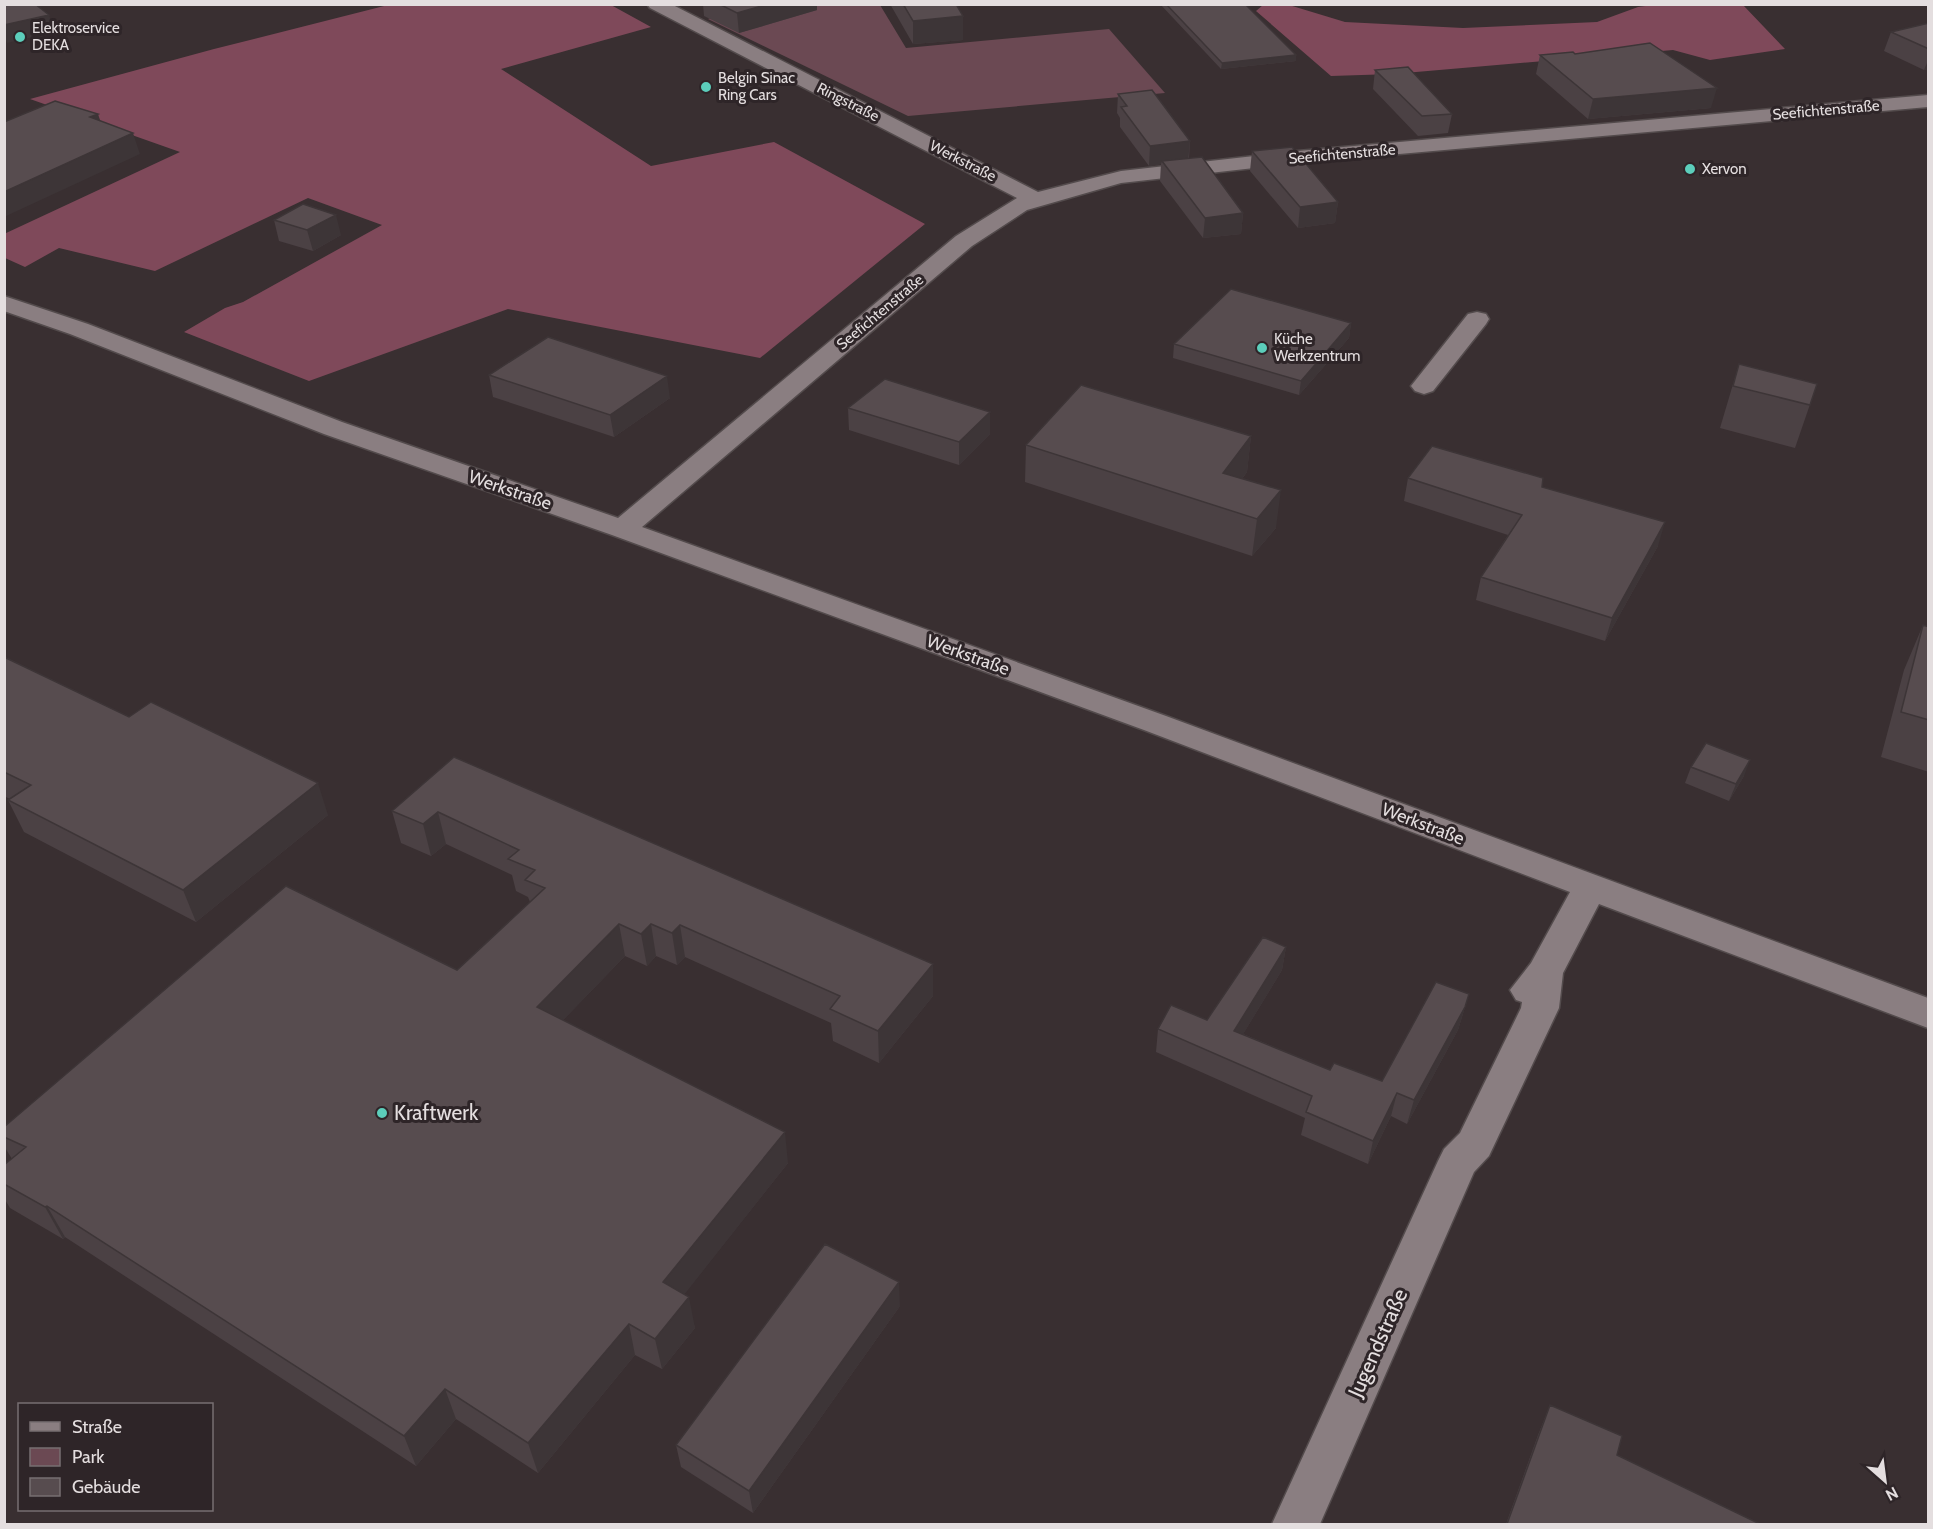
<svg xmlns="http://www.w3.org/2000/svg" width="1933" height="1529" font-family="Cabin,sans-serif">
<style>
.green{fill:#6b4953}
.forest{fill:#7f495a}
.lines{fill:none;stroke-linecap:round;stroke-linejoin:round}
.minor-casing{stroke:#534b4c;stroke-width:3}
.minor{fill:#8a7e81;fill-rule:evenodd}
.wall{fill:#4b4144}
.shaded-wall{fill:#3d3537}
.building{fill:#574c4f;stroke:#3d3537;stroke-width:1.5}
.poi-dot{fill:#5ccebb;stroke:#2e2528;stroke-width:2}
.labels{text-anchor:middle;stroke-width:6;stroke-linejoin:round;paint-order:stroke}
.far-poi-label{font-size:15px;fill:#e4dedf;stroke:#2e2528;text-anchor:start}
.far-street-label{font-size:15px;fill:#e4dedf;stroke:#2e2528}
.street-label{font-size:18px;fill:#e4dedf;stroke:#2e2528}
.near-poi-label{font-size:21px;fill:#e4dedf;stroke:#2e2528;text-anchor:start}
.near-street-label{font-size:21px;fill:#e4dedf;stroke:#2e2528}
</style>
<rect width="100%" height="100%" fill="#392f31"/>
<path class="green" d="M743,5h137l26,43 203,-19 56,64 -257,23 -200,-97z"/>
<path class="forest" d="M392,4l219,1 40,22 -150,42 150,97 123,-24 151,82 -165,134 -252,-49 -199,72 -125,-49 41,-24 18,-6 139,-77 -74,-27 -153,73 -96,-23 -34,19 -20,-9 -1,-24 176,-82 -150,-53 184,-50z
M1263,5h26l56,17 118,6 134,-6 41,-15 15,-2h90l42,44 -75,11 -37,-10 -280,24 -62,2 -75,-65z"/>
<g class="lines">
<defs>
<path id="minor" d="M647,4h24l367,188 83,-21 177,-20 630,-56v12l-630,56 -177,20 -94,27 -55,36 -330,281 524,189 762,282v30l-329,-124 -36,69 -4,35 -70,148 -15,16 -154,352h-48l166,-363 6,-12 16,-16 61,-125 1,-6 -6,-2 -6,-10 21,-27 39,-71 -426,-162 -532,-195 -288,-101 -254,-100 -66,-23v-15l84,28 254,98 276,96 338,-282 61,-38 -367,-190z
M1477,312l9,2 3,5 -3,5 -53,67 -9,3 -9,-3 -4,-5 4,-5 53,-67z"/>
</defs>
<use href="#minor" class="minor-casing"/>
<use href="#minor" class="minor"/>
</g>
<path class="wall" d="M703,4h114v6l-78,23 -35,-17z
M890,4h66l7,36 -50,4z
M1160,4h85l51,57 -75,8z
M1929,23v46l-5,1 -40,-19 7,-19z
M1575,54l136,54 -123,11 -52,-45 4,-19z
M1375,70l77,44 -4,19 -30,3 -45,-47z
M1118,94l72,47 -1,17 54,55 -2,21 -38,4 -43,-57 1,-17 -12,2 -29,-39v-9l-3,-5z
M1252,151l86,51 -3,21 -37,5 -48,-57z
M274,220l67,15 -28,16 -34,-10z
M1351,323l-2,15 -50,57 -126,-37 1,-14z
M1739,364l78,20 -22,64 -75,-20z
M489,375l181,23 -56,39 -121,-40z
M848,408l142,26 -31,31 -110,-35z
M1251,436l-4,36 -5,7 34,49 -24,28 -227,-74 1,-37z
M1408,478l134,9 116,59 -53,95 -129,-41 5,-23 27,-42 -104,-34z
M1923,625l6,2v145l-48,-15 23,-87z
M5,657l323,158 -132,107 -172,-90 -16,-32 2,-1 -6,-3z
M454,757l479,239 -54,67 -46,-22 -2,-18 -146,-66 -8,8 -21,-9 -9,10 -22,-10 -62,64 225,143 -104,131 11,34 -33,41 -27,-14 -97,118 -82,-54 -40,47 -351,-229 -2,2 -53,-31 -6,-10v-33l8,-6 -8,-13v-19l453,-157 73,-68 -2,-5 -12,-6 -4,-16 -66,-31 -15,12 -30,-13 -9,-32z
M1691,767l53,9 -15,25 -44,-18z
M1286,947l-4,23 -39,64 87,36 52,11 87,-87 -11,36 -51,94 -16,-8 -23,48 -67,-29 4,-17 -149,-66 2,-23 49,-9z
M900,1306l-147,207 -72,-46 -5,-22z
M1550,1405l67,50 143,69h-254l32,-89z"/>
<path class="shaded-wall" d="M768,4h49v6l-78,23 -2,-20z
M49,15l5,17 -47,11 -3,-7v-11z
M963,16v24l-50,4v-23z
M1296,55v6l-75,8 1,-6z
M1929,58v11l-5,1z
M1717,88l-6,20 -123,11 5,-20z
M98,114l7,21 -15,-18z
M133,133l7,21 -136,63v-25z
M1190,141l-2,20h-26l-1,3 -12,2 1,-20z
M1338,202l-3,21 -37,5 2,-21z
M1243,213l-2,21 -38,4 2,-20z
M336,215l5,20 -28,16 -6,-21z
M1351,323l-2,15 -50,57 2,-14z
M667,376l3,22 -56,39 -4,-22z
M990,412v22l-31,31v-23z
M1251,436l-4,36 -26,35 2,-34z
M1281,490l-5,38 -24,28 5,-37z
M1665,522l-7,24 -53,95 7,-23z
M1750,760l-6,16 -15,25 7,-17z
M318,783l10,32 -132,107 -13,-32z
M438,812l8,32 -15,12 -8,-32z
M619,924l6,32 -80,83 -8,-32z
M651,924l5,32 -9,10 -6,-32z
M680,925l5,32 -8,8 -5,-32z
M1286,947l-4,23 -51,84 3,-23z
M933,964v32l-54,67 -1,-32z
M1469,994l-11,36 -51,94 7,-24z
M1397,1093l-6,23 -23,48 5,-23z
M785,1132l3,31 -119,151 -6,-32z
M47,1206l18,31 -2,2 -18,-32z
M899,1282l1,24 -147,207 -4,-22z
M689,1297l6,31 -33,41 -7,-30z
M629,1324l6,31 -97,118 -10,-30z
M445,1389l11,30 -40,47 -12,-30z"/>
<path class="building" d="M4,4h31l14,11 -45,10z
M719,4h49l-31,9z
M903,4h53l7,12 -50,5z
M1166,4h79l51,51 -74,8z
M1929,23v26l-38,-17z
M1650,43l67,45 -124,11 -53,-44 33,-3 2,2z
M1408,67l44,47 -30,2 -47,-46z
M1152,90l38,51 -40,5 -29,-39 6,-1 -9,-12z
M55,101l43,13 -8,3 43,16 -129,59v-70z
M1292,147l46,55 -38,5 -48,-56z
M1202,157l41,56 -38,5 -43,-57z
M303,204l33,11 -29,15 -33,-10z
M1231,289l120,34 -50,58 -127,-37z
M548,337l119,39 -57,39 -121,-40z
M1739,364l78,20 -7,21 -77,-19z
M885,379l105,33 -31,30 -111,-34z
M1081,385l170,51 -28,37 58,17 -24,29 -231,-74z
M1432,446l111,32 -1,9 123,35 -53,96 -131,-41 41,-62 -114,-37z
M1923,625l6,2v93l-28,-8z
M4,657l125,60 22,-15 167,81 -135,107 -175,-90 23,-15 -27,-13z
M1706,743l44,17 -14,24 -45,-17z
M454,757l479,207 -55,67 -48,-22 10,-13 -160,-71 -8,8 -21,-9 -10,10 -22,-10 -82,83 248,125 -122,150 26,15 -34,42 -26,-15 -101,119 -83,-54 -41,47 -357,-230 -2,1 -41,-23v-19l22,-18 -22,-10v-10l282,-241 171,84 88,-82 -20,-8 10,-10 -27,-11 11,-9 -81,-38 -15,12 -31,-13z
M1263,937l23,10 -52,84 96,39 4,-7 48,18 54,-99 33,12 -4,13 -51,93 -17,-7 -24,48 -67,-29 6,-16 -154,-67 13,-24 36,15z
M825,1244l74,38 -150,209 -73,-46z
M1550,1405l72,31 -5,19 143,69h-253z"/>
<g class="poi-dot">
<circle cx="20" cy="37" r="6"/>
<circle cx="706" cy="87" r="6"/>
<circle cx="1690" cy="169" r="6"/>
<circle cx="1262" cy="348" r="6"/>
<circle cx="382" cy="1113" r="6"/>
</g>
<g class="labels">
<g class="far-poi-label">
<text x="32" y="33">Elektroservice<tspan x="32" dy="17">DEKA</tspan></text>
<text x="718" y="83">Belgin Sinac<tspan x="718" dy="17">Ring Cars</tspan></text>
<text x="1702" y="174">Xervon</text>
<text x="1274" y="344">Küche<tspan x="1274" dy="17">Werkzentrum</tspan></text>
</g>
<g class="far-street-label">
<text transform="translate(848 102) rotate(27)" y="5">Ringstraße</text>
<text transform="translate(1826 110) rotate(-5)" y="5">Seefichtenstraße</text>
<text transform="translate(1342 154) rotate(-5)" y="5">Seefichtenstraße</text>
<text transform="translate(963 161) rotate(27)" y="5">Werkstraße</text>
<text transform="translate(880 312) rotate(-40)" y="5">Seefichtenstraße</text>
</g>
<g class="street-label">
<text transform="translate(510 490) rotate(19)" y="6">Werkstraße</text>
<text transform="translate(968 655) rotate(20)" y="6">Werkstraße</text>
<text transform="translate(1423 824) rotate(21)" y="6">Werkstraße</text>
</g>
<g class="near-poi-label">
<text x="394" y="1120">Kraftwerk</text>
</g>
<g class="near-street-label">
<text transform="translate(1378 1343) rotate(-66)" y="7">Jugendstraße</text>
</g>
</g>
<rect width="1933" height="1529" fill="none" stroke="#e4dedf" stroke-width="12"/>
<rect x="18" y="1403" width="195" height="108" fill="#2e2528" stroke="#776f71" stroke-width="1.5"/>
<rect x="30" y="1422" width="30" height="9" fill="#8a7e81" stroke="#776f71" stroke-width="1.5"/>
<text x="72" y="1433" font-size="18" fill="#e4dedf">Straße</text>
<rect x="30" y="1448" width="30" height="18" fill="#6b4953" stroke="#776f71" stroke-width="1.5"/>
<text x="72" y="1463" font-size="18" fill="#e4dedf">Park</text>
<rect x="30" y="1478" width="30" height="18" fill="#574c4f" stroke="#776f71" stroke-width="1.5"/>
<text x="72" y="1493" font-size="18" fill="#e4dedf">Gebäude</text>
<g transform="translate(1885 1481) rotate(152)" stroke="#2e2528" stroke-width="4.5" paint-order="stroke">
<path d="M0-4.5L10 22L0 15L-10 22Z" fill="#e4dedf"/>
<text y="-9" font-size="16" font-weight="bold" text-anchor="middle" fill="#e4dedf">N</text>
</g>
</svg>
